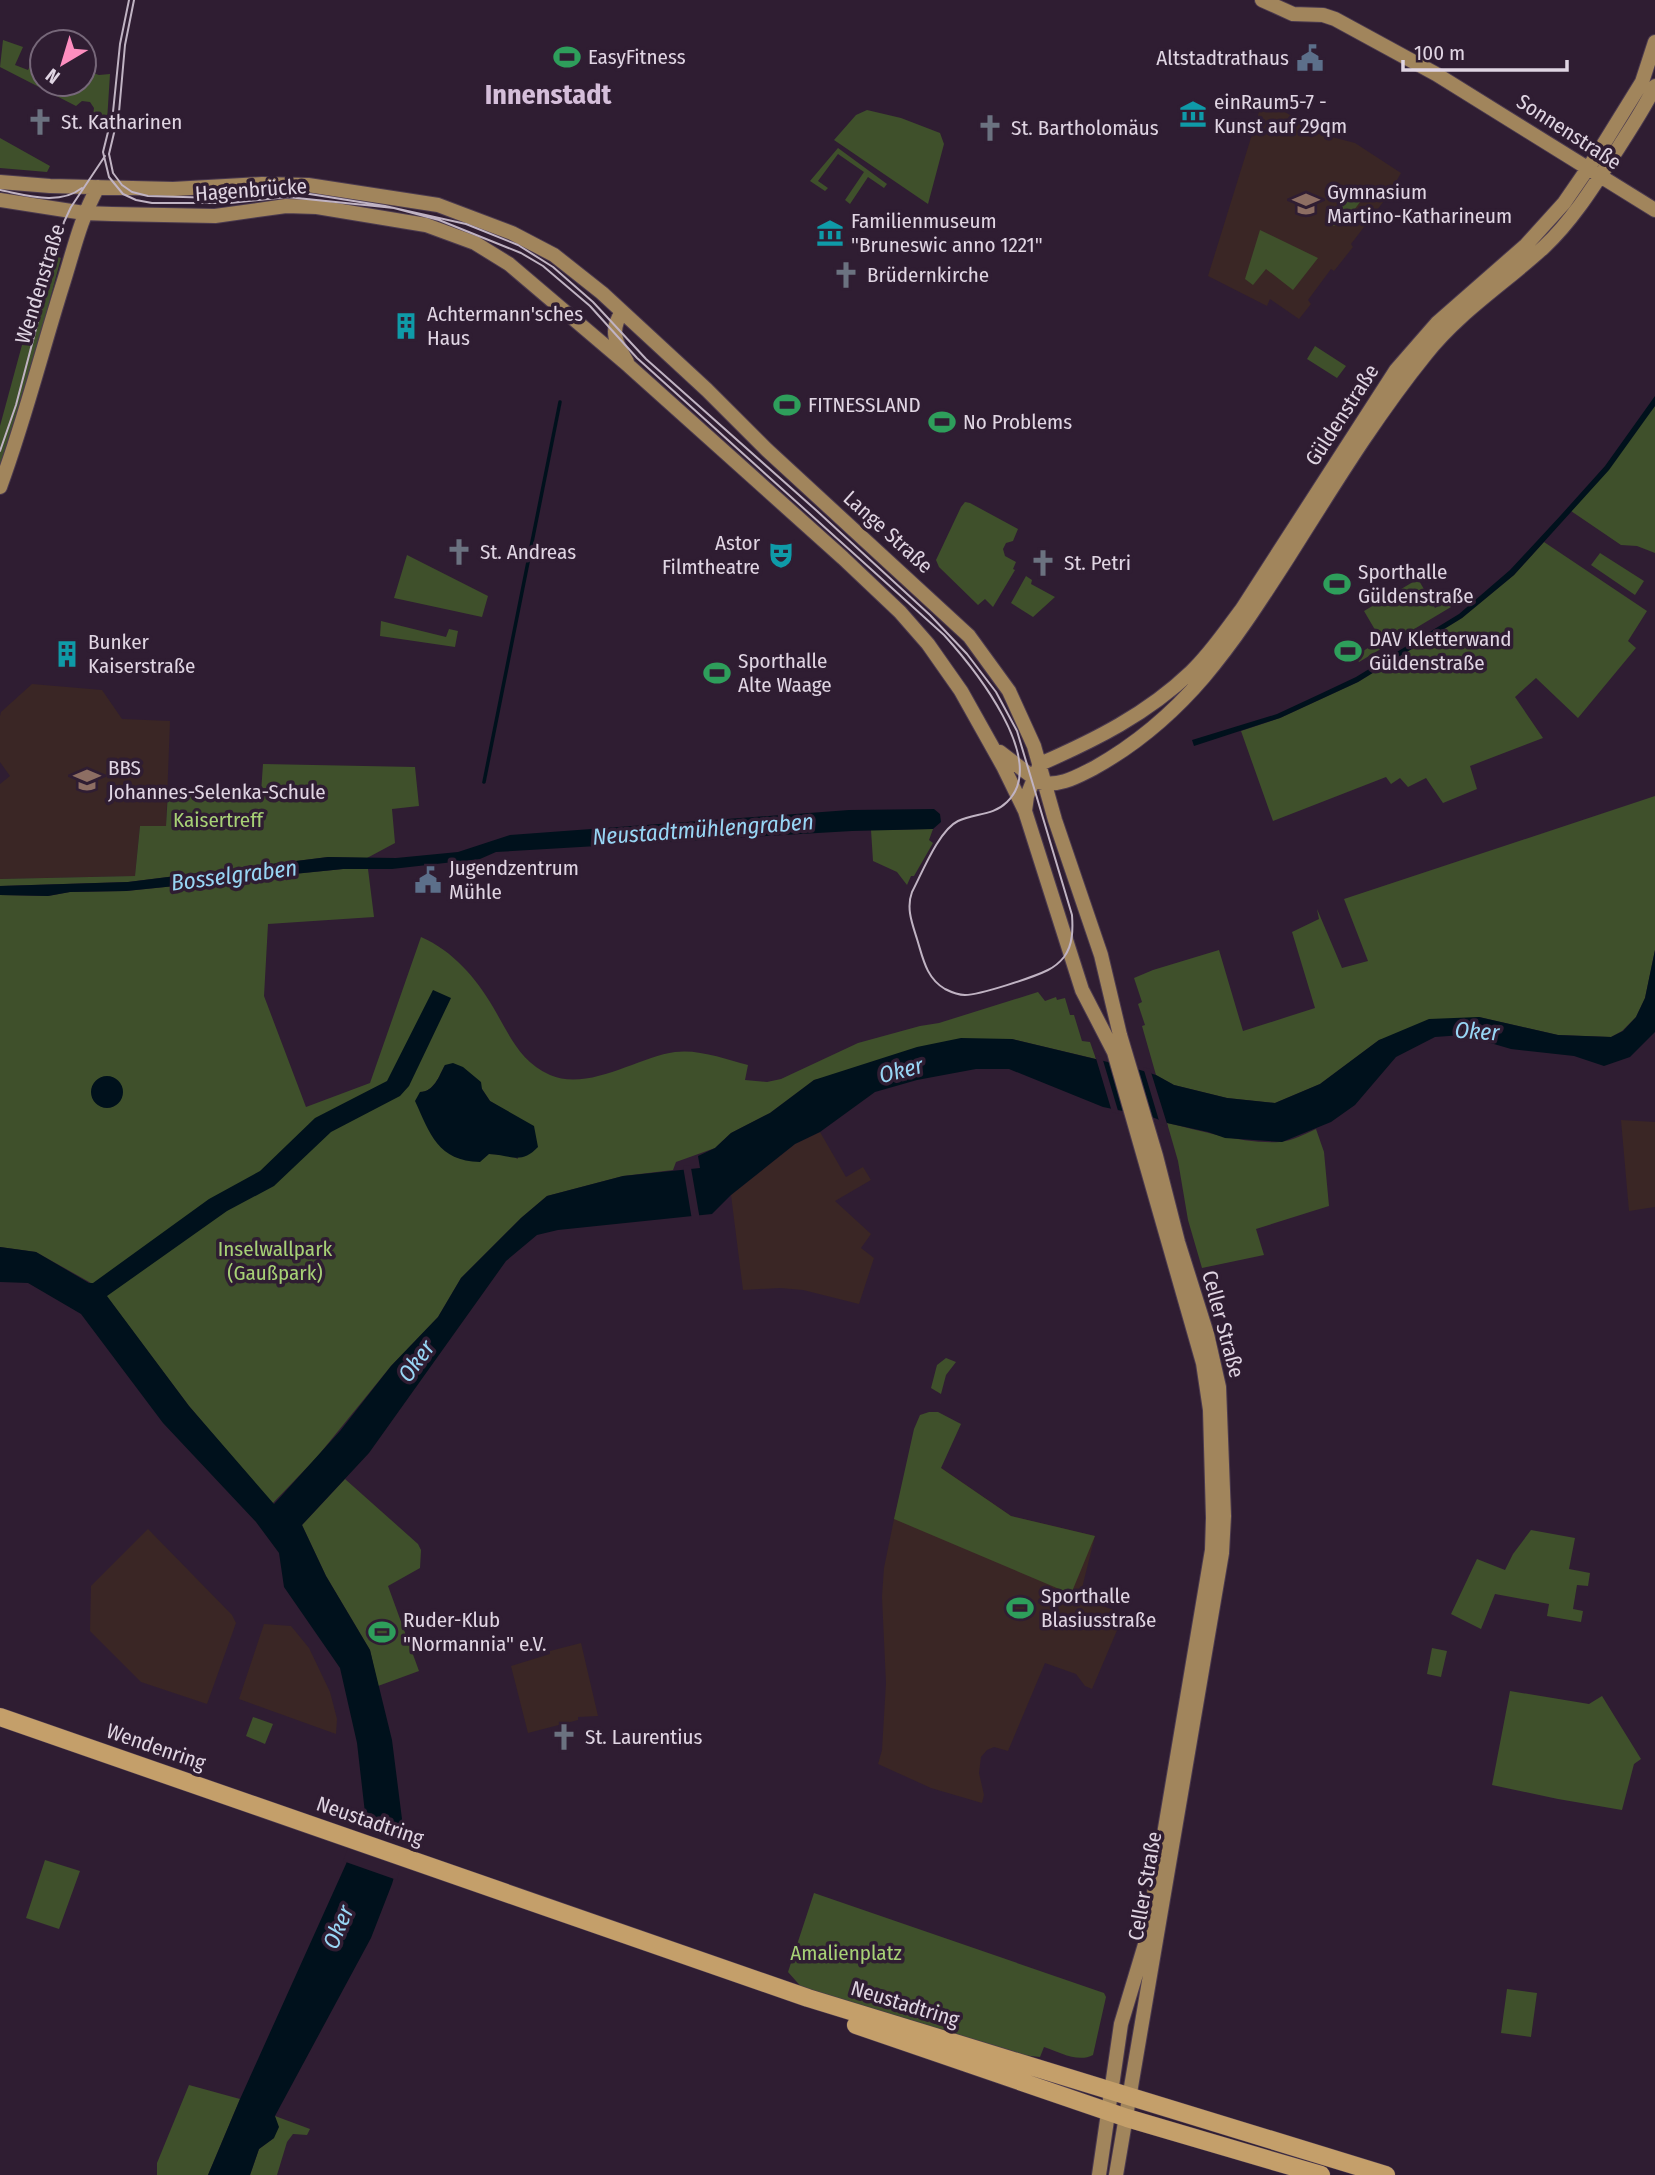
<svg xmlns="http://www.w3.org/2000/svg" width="1655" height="2175" font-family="'Fira Sans Condensed',sans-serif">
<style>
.industrial{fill:#3a2625}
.green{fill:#3f502b;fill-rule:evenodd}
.water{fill:#00111c}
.pier{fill:#2f1d32}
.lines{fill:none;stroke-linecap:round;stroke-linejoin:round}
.stream{stroke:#00111c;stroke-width:3.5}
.secondary-casing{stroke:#4b3a4e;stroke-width:16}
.primary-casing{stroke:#4b3a4e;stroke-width:19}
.secondary{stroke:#a1855c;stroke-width:14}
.primary{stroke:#c49f6a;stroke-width:18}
.tram{stroke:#c0b3c3;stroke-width:2}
.labels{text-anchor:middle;stroke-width:7;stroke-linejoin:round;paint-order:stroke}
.poi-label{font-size:21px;fill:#e0d5e3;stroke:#2f1d32;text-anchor:start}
.street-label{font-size:21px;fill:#e0d5e3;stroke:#2f1d32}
.park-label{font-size:21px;fill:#a7d176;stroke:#2f1d32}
.water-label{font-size:23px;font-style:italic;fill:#98d6f5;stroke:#2f1d32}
.district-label{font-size:28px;font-weight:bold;fill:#d5beda;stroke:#2f1d32}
</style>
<rect width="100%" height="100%" fill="#2f1d32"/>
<path class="industrial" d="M1263,99l61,36 31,8 46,30 -14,24 -36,47 2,3 -19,24 -3,-2 -23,31 3,4 -12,15 -29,-20 -3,7 -59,-30z
M32,684l70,6 20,29 48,2 -4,106 -26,-1 -5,50 -135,3v-95l10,-8 -10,-14v-46l1,-4z
M1621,1120l34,2v85l-26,4z
M820,1132l26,45 17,-10 8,13 -36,21 36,33 -10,14 13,10 -15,46 -56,-14 -23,-2 -37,2 -12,-95 64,-51z
M940,1467l71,49 84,20 -13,52 10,14 32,12 -32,75 -7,-3 -9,-12 -31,-11 -37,88 -14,-4 -7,3 -6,7 -2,16 5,22 -2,8 -51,-15 -53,-24 4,-14 4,-67 -4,-86 2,-29 10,-49 10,-41z
M148,1529l84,86 4,8 -29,81 -66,-22 -51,-51 1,-45z
M264,1624l27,2 18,22 21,44 7,27 -1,15 -97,-35z
M581,1643l17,73 -20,1v3l-50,13 -17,-67 39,-12v-3z"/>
<path class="green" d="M3,40l20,7 -8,18 13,5 9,-17 5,2v29h42v-14l15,5 11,-1 -3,47 -14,-5 1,-8 -4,-6 -8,-1 -6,5 -76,-39z
M867,110l34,8 39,15 4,11 -16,60 -94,-64 22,-25z
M0,138l50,28 -3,6 -47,-4z
M838,148l49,36 -3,4 -16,-11 -18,27 -5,-4 19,-28 -26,-18 -20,27 10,7 -3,3 -15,-10z
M1348,196l12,6 -17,23 -5,-3 -4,4 -4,-3 11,-15v-8z
M1260,230l58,28 -25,32 -27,-21 -13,16 -8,-6z
M47,253l14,5 -43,162 -18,50v-44z
M1315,346l31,20 -9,12 -30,-19z
M1655,406v147l-18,-7 -16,-1 -50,-34z
M965,502l5,1 48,26 -5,12 -7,2 -3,6 2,7 11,6 -3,7 2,1 -22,37 -8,-8 -7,6 -39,-38 -3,-7 25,-53z
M1544,542l103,69 -19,30 8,7 -58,70 -42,-40 -21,19 28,41 -73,28 7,23 -34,14 -17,-25 -18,9 -8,-9 -9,6 -5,-7 -113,44 -32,-90 39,-13 78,-36 104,-64 52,-43z
M1600,553l44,28 -9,14 -44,-30z
M407,555l81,41 -6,21 -88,-19z
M1026,576l6,4 -1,4 24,13 -22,20 -22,-14z
M1418,579l17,29 13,-7 3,6 -92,55 -4,-6 26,-16 -17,-29z
M381,621l65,16 3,-8 9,2 -3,16 -75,-11z
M263,764l152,3 4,39 -27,3 3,34 -28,15 -39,-1 -200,25 -128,4v-7l135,-3 5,-50h26l2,-34 93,1z
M1655,796v154l-10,48 -9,19 -14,14 -11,6 -53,-2 -79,-18 -100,23 -59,44 -45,19 -48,-5 -53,-13 -18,-10 -14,-49 3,-1 -7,-21 4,-2 -8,-24 19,-8 66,-20 24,81 72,-23 -23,-76 27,-13 -2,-10 25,59 26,-7 -24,-62z
M933,829l-4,11 4,3 -19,33h-3l-4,9 -10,-13 -24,-11 -2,-31z
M343,869h25l6,48 -106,7 -4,72 42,111 64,-24 51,-146c32,14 55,41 72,70 16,27 26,54 57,68 38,17 88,-18 125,-23 24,-3 50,7 73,13l-3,15 22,2 14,-3 77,-36 62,-17 19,-3 99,-31 7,9 11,-4 1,3 8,-2 5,17h4l8,26 8,1 6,17 -84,-20 -198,41 -44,33 -39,20 -16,15 -39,14 -3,8 -50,6 -76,20 -26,22 -60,60 -23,39 -47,49 -74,91 -45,47 -83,-98 -82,-109 -16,-14 -55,-31 -36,-5v-352l48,1 22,-4 56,-1zM445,1065l37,24 8,12 13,8 15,50 -9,-4 -20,-1 -69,-62c14,0 19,-16 25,-27z
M1167,1123c37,8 74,21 113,19 12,-1 25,-8 36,-13l8,23 5,54 -73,23 8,26 -62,13 -14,-48 -10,-59z
M946,1358l10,4 -10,13 -5,19 -10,-6 6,-23z
M929,1412h9l23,12 -20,44 70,48 84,20 -24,58 -177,-75 20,-90 6,-14z
M345,1479l73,65 3,6 -1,18 -32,18 31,85 -41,15 -8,-36 -44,-74 -24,-51z
M1531,1530l44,8 -6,31 21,4 -2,13 -11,-1 -4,24 10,2 -2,11 -34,-6 2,-12 -54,-10 -14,35 -30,-15 26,-55 28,11 8,-16z
M1432,1648l15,3 -6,26 -14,-3z
M1510,1691l79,13 13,-8 39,63 -7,5 -12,46 -64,-11 -66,-14z
M253,1717l20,7 -8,20 -19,-8z
M45,1860l35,11 -21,58 -33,-11z
M814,1893l290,100 2,4 -13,58c-15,8 -34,-3 -49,-8l-4,10 -27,-3 -209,-64 -16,-18z
M1507,1989l30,4 -6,44 -30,-4z
M189,2085l51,14 -32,76h-51v-12z
M275,2116l35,13 -3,6 -14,-1 -6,8 -10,33h-27l9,-26 15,-11z"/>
<path class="water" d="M1655,396v10l-46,64 -95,105 -52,43 -104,64 -78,36 -86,28 -2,-6 85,-26 43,-20 36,-17 103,-63 51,-44 51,-55 44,-49z
M934,809l6,5 1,8 -8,7 -81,2 -356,21 -16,7 -88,10h-49l-217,22 -56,1 -22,4 -48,-1v-9l128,-4 200,-25 68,1 62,-6 52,-17 339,-25z
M1655,950v82l-25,25 -26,9 -30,-10 -63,-7 -48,-14 -28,2 -39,20 -41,48 -24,17 -49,20 -57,-4 -17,-6 -41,-9 -15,-6 -49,-10 -94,-38h-33l-59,11 -42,12 -55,40 -25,12 -64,51 -19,19 -154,16 -21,5 -31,26 -137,192 -67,72 24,51 44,74 22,90 10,79 -3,41 -7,24 -21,54 -96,178 4,11 -5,11 -15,11 -9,26h-42l32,-76 106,-235 19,-51 -8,-70 -17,-75 -56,-81 -5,-34 -23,-31 -93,-99 -82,-109 -53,-31 -28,-1v-35l36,5 53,31h4l116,-84 51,-28 55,-53 72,-37 46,-91 18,8 -42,88 -9,10 -69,36 -57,54 -47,25 -120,85 82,110 85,98 66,-73 51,-65 47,-49 23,-39 60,-60 26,-22 76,-20 77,-8 -2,-12 17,-8 16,-15 39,-20 44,-33 103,-33 44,-9 51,1 125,30 19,6 18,10 53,13 48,5 45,-19 59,-44 50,-21 50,-2 79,18 53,2 12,-6 13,-14 9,-19z
M453,1063l10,4 18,15 1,7 8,12 44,25 4,21c-17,18 -27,8 -49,7l-9,8c-42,-1 -50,-28 -65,-61l5,-9c14,0 19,-16 25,-27z
M91 1092a16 16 0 1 1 32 0a16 16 0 1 1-32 0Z"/>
<path class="pier" d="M1095,1055l7,2 17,57 -7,-2z
M1143,1067l7,2 18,58 -8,-3z
M691,1165v3l9,52h-8l-9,-54z
M356,1826l47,17 -1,17 -5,20 -54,-19z"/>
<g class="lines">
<path class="stream" d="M484,782l76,-380"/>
<defs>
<path id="secondary" d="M1262,0l31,14 30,1 12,4 101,55 219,136
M0,182l50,4 123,3 89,-5 46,1 130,20 74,28 42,22 48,38 105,97 60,60 202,186 40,55 25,55 21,74 46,135 19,80 36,121 22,86 29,92 12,53 5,129 -2,37 -106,622
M0,200l84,13 28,1 103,2 71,-10 31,1 109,18 49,18 34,21 120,102 214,192 57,54 28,32 33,47 42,75 22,45 57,179 32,62 89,311 7,47 3,108 -1,32 -66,391 -25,83 -22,151
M622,312c-13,19 -6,31 5,50
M0,487c24,-65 41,-133 62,-200 11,-34 18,-68 36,-100
M1000,752l39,30c19,6 39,-6 55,-14 93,-52 139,-125 195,-212 43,-68 86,-139 137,-202 33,-42 79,-71 118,-107 29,-27 51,-63 73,-97 13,-21 27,-41 38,-64
M1025,811l2,-15 13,-32c55,-24 107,-50 151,-92 20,-19 35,-42 51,-63l154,-239 41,-47 89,-78 38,-42 31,-45 47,-76 13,-40"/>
<path id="primary" d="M0,1717l808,281 578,177
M856,2025l271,93 194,57"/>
</defs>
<use href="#secondary" class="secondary-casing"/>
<use href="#primary" class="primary-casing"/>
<use href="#secondary" class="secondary"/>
<use href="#primary" class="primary"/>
<path class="tram" d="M129,0l-9,44 -7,68 -10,40 6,25 14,17 13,6 16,3h78l57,-6 107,11 45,12 82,33 22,13 47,40 47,52 307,277c29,32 106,126 63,167 -14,14 -32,11 -49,19 -19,9 -36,52 -46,71 -6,16 0,31 5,47 6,19 9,39 28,50 6,3 13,6 20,6 15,0 69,-18 83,-25 6,-3 12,-8 16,-13 9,-12 9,-28 8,-42l-55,-184 -21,-39 -29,-38 -37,-39 -113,-104 -171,-152 -53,-57 -40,-35 -35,-22 -52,-21 -81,-18 -88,-14 -79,6 -70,-2 -16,-4 -10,-7 -9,-12 -4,-19 10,-42 6,-67 9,-45
M0,190c26,5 59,16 82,-2
M0,451l16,-46 48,-183 7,-15 34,-51"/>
</g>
<defs>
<symbol id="stadium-bare" viewBox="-9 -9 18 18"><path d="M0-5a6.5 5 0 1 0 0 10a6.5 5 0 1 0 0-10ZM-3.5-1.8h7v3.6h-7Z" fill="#2e9e5b" stroke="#2f1d32" stroke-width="2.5" paint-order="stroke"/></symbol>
<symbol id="civic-bare" viewBox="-9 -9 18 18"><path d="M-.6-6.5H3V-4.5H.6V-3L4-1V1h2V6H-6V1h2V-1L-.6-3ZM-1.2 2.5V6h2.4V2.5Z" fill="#5c6f8a" stroke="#2f1d32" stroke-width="2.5" paint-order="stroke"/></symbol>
<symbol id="museum-bare" viewBox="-9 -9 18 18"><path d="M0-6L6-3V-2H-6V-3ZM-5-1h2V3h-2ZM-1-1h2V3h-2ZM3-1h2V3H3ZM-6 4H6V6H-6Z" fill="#0f9aa8" stroke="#2f1d32" stroke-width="2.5" paint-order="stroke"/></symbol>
<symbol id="church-bare" viewBox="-9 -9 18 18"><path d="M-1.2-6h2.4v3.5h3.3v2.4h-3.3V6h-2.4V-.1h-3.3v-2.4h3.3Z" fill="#6b7280" stroke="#2f1d32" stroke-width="2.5" paint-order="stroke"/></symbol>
<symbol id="school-bare" viewBox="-9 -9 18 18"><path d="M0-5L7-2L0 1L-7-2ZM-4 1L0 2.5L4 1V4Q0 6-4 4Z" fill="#8d6e63" stroke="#2f1d32" stroke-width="2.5" paint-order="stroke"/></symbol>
<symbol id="building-bare" viewBox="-9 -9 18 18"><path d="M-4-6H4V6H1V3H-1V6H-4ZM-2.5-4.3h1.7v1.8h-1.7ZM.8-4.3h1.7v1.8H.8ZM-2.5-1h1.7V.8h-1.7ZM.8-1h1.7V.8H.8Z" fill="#0f9aa8" stroke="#2f1d32" stroke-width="2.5" paint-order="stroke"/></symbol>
<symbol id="theatre-bare" viewBox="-9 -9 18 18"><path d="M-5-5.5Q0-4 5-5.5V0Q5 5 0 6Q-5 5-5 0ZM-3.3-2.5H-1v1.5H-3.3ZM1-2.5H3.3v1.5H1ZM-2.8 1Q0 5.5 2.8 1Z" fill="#0f9aa8" stroke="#2f1d32" stroke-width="2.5" paint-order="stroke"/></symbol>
</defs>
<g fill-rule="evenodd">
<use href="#stadium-bare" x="548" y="38" width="38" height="38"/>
<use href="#civic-bare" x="1291" y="39" width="38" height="38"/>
<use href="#museum-bare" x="1174" y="95" width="38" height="38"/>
<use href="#church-bare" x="21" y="103" width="38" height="38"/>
<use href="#church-bare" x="971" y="109" width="38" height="38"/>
<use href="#school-bare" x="1287" y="185" width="38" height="38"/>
<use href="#museum-bare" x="811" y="214" width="38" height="38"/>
<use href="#church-bare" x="827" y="256" width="38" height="38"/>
<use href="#building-bare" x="387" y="307" width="38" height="38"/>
<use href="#stadium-bare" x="768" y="386" width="38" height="38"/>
<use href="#stadium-bare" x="923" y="403" width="38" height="38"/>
<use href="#church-bare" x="440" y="533" width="38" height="38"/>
<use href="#theatre-bare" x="762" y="536" width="38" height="38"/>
<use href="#church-bare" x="1024" y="544" width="38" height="38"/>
<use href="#stadium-bare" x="1318" y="565" width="38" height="38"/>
<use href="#stadium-bare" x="1329" y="632" width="38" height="38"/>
<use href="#building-bare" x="48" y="635" width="38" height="38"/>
<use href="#stadium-bare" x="698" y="654" width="38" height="38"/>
<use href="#school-bare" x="68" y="761" width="38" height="38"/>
<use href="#civic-bare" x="409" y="861" width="38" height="38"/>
<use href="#stadium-bare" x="1001" y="1589" width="38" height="38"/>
<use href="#stadium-bare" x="363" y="1613" width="38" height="38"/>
<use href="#church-bare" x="545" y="1718" width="38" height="38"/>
</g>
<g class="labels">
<g class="poi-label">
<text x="588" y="64">EasyFitness</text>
<text x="1289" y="65" text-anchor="end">Altstadtrathaus</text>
<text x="1214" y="109">einRaum5-7 -<tspan x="1214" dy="24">Kunst auf 29qm</tspan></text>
<text x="61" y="129">St. Katharinen</text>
<text x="1011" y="135">St. Bartholomäus</text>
<text x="1327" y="199">Gymnasium<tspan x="1327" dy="24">Martino-Katharineum</tspan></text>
<text x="851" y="228">Familienmuseum<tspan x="851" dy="24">"Bruneswic anno 1221"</tspan></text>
<text x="867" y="282">Brüdernkirche</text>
<text x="427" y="321">Achtermann'sches<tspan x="427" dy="24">Haus</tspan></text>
<text x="808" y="412">FITNESSLAND</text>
<text x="963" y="429">No Problems</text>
<text x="760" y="550" text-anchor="end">Astor<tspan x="760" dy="24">Filmtheatre</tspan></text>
<text x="480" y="559">St. Andreas</text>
<text x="1064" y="570">St. Petri</text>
<text x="1358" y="579">Sporthalle<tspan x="1358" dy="24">Güldenstraße</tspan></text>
<text x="1369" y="646">DAV Kletterwand<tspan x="1369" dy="24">Güldenstraße</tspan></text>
<text x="88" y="649">Bunker<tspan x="88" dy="24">Kaiserstraße</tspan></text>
<text x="738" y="668">Sporthalle<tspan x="738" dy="24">Alte Waage</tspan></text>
<text x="108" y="775">BBS<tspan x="108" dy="24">Johannes-Selenka-Schule</tspan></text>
<text x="449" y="875">Jugendzentrum<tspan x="449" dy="24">Mühle</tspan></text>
<text x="1041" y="1603">Sporthalle<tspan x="1041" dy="24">Blasiusstraße</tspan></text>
<text x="403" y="1627">Ruder-Klub<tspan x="403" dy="24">"Normannia" e.V.</tspan></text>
<text x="585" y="1744">St. Laurentius</text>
</g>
<g class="street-label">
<text transform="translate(1569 132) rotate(33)" y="7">Sonnenstraße</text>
<text transform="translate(251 190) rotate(-4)" y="7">Hagenbrücke</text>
<text transform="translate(40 284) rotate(-73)" y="7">Wendenstraße</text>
<text transform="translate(1342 415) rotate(-57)" y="7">Güldenstraße</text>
<text transform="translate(888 532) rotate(42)" y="7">Lange Straße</text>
<text transform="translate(1223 1324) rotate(75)" y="7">Celler Straße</text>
<text transform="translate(156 1747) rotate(19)" y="7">Wendenring</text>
<text transform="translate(370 1821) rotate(19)" y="7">Neustadtring</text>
<text transform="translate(1145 1886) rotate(-80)" y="7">Celler Straße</text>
<text transform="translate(905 2004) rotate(17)" y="7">Neustadtring</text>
</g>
<g class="park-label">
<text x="218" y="827">Kaisertreff</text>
<text x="275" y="1256">Inselwallpark<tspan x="275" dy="24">(Gaußpark)</tspan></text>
<text x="846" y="1960">Amalienplatz</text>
</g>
<g class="water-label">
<text transform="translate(703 829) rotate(-4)" y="8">Neustadtmühlengraben</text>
<text transform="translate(234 875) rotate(-7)" y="8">Bosselgraben</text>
<text transform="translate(1477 1031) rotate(4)" y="8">Oker</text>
<text transform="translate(901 1070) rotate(-14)" y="8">Oker</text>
<text transform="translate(416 1361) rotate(-54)" y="8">Oker</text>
<text transform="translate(338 1927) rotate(-67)" y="8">Oker</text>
</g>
<g class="district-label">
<text x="548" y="104">Innenstadt</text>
</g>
</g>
<g transform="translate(63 63) rotate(218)"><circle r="33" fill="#2f1d32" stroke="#766779" stroke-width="2"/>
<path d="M0-5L12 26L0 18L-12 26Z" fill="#fd8ebf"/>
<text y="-10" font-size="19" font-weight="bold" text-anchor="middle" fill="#e0d5e3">N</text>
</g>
<path d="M1403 60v10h164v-10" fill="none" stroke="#e0d5e3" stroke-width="3.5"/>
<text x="1414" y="60" font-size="21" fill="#e0d5e3" stroke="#2f1d32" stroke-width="5" paint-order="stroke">100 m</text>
</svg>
